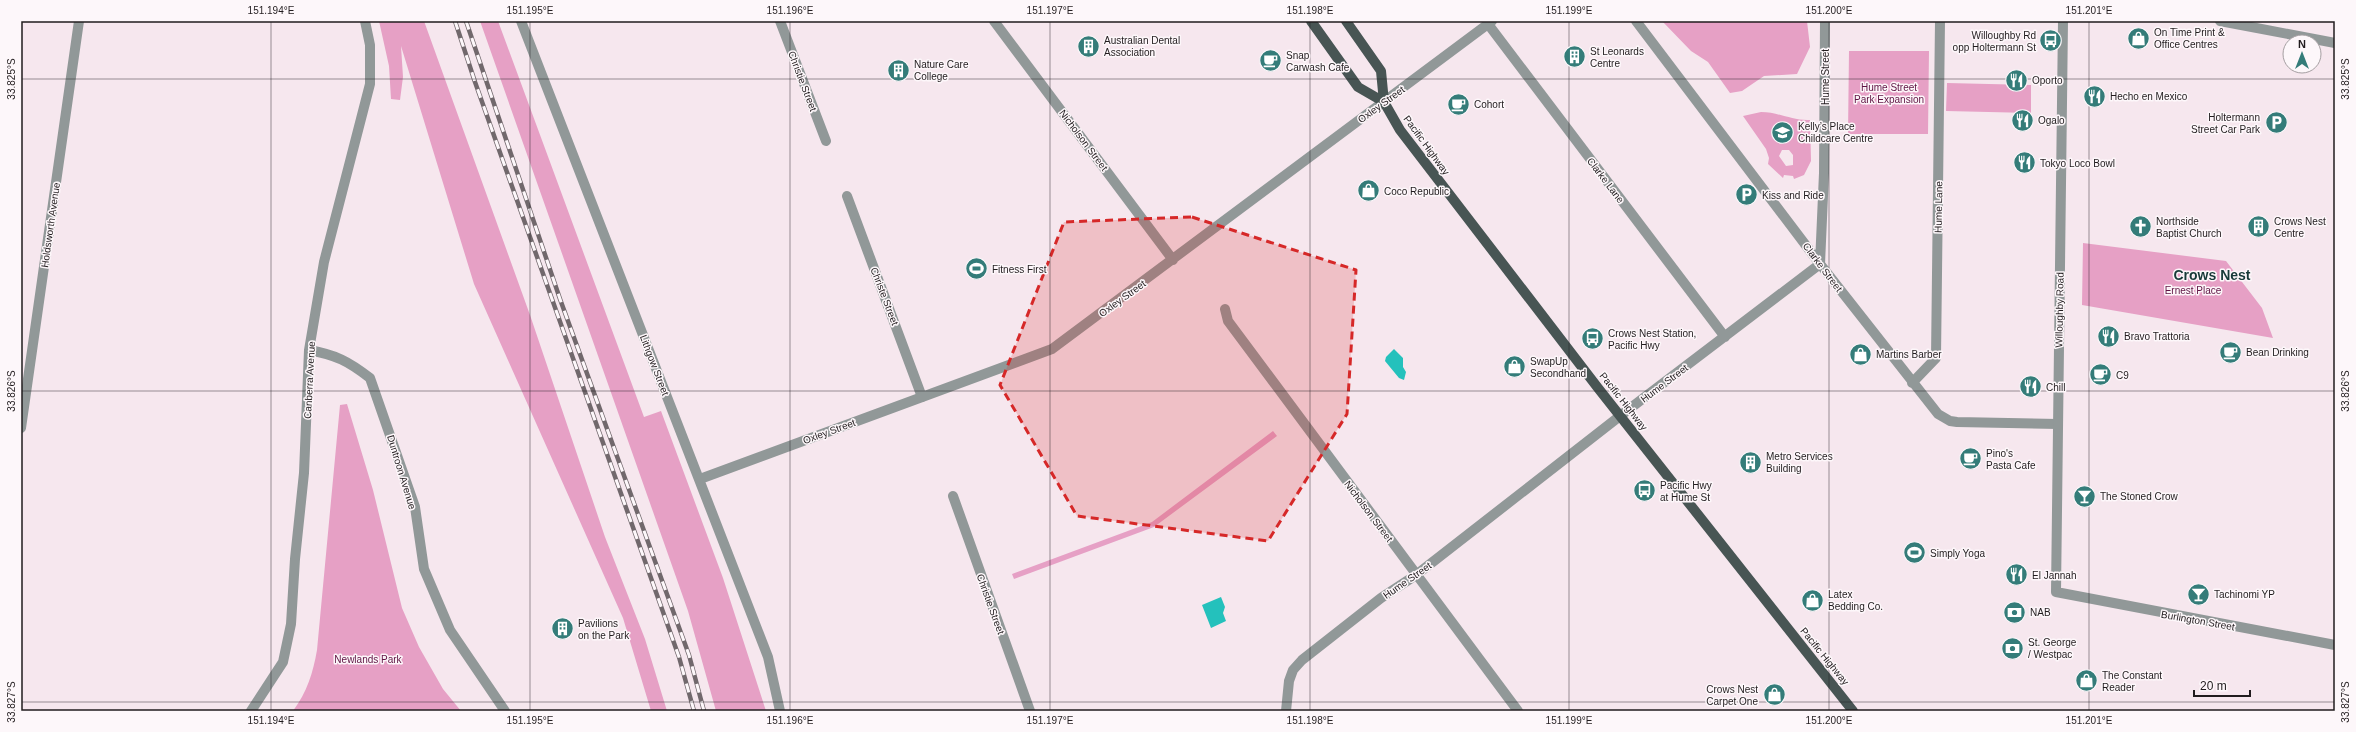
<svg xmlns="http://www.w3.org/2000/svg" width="2356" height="732" font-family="Helvetica,sans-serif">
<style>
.green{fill:#e6a0c5;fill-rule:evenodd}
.water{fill:#24c1bc}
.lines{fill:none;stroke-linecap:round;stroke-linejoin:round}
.pedestrian{stroke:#919898;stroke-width:10}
.minor{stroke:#919898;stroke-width:10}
.tertiary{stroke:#919898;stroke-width:10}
.primary{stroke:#485554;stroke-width:10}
.rail-casing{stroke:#71686c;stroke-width:4.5}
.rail{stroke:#fdf7fa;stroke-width:3;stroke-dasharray:9;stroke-linecap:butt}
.marked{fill:#d62828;fill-opacity:0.2;stroke:#d62828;stroke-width:3;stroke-dasharray:8 5;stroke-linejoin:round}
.ticks{fill:none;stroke:#211c1e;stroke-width:1;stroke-opacity:0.45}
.labels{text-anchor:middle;stroke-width:3;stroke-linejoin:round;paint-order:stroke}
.poi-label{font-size:10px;fill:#211c1e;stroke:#fdf7fa;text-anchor:start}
.street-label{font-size:10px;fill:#211c1e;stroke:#fdf7fa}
.park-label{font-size:10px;fill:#5f1343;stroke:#fdf7fa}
.district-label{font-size:14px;font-weight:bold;fill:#173938;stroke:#fdf7fa}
.neatline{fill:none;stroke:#211c1e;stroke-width:1.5}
.ticks-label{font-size:10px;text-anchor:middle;fill:#211c1e}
</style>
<rect width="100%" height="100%" fill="#f6e7ee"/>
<path class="green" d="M379,21h45l106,294 75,222 40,102 22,72h-16l-28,-93 -149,-334 -73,-238 2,31 -3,23 -9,-1 -2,-33z
M480,21h18l146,396 17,-6 62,167 43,133h-50l-28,-100z
M1662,21h145l3,26 -13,27 -33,2 -22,15 -12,2 -22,-31 -17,-11z
M1849,51h80l-1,83h-80z
M1947,83l84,2v28l-85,-2z
M1761,112c18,0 31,9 49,8l1,41 -7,14 -10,4 -1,-3 -9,-1 -1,3 -15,-14 1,-6 -3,-9 -23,-33zM1782,150h7l4,5v10l-7,1 -7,-10z
M2083,243l143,18 36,47 11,30 -191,-33z
M347,404l26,86 29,118 17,39 24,42 18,22h-168c14,-19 20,-38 24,-61l23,-245z
M1273,431l4,5 -123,91 -140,52 -2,-5 140,-52z"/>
<path class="water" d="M1394,349l9,9v9l3,5 -2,8 -5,-2 -14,-17 1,-4z
M1221,597l4,10 -2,6 3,8 -15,7 -9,-23z"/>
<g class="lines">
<path class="pedestrian" d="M847,196l75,201"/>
<path class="minor" d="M521,21l247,636 12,54
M780,21l46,120
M994,21l179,239
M1636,21l184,243 118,150 12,7 7,1 101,2
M2220,21l115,22
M1488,24l237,313
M1820,264l4,-91 1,-152
M1225,309l3,12 290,390
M309,350c27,5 39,11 61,28l45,129 9,62 26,61 55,81
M1912,383l24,-25 4,-337
M21,428l58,-407
M700,479l352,-130 440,-328
M953,496l77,215
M251,711l32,-49 8,-38 4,-65 9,-86 5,-123 15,-88 46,-178v-39l-5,-24
M1286,711l3,-30 4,-11 9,-10 79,-62 35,-23 204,-159 200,-152"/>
<path class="tertiary" d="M2063,21l-7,571 279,53"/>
<path class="primary" d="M1311,21l47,66 26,15
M1346,21l35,50 3,31 16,28 198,258 255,323"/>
<defs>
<path id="rail" d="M455,21l20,61 204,575 15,54
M466,21l94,278 129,356 15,56"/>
</defs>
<use href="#rail" class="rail-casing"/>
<use href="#rail" class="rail"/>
</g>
<path class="marked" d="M1192,217l164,53 -9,144 -79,127 -191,-25 -77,-131 64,-163z"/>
<path class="ticks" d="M271,21v690M530,21v690M790,21v690M1050,21v690M1310,21v690M1569,21v690M1829,21v690M2089,21v690M21,79h2314M21,391h2314M21,702h2314"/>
<defs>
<symbol id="shop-disc" viewBox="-11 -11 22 22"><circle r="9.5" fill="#347c79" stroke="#fdf7fa"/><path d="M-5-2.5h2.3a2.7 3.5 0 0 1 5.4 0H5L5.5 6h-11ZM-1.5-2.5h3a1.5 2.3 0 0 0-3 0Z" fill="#fff"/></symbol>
<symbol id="bus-disc" viewBox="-11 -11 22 22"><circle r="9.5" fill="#347c79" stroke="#fdf7fa"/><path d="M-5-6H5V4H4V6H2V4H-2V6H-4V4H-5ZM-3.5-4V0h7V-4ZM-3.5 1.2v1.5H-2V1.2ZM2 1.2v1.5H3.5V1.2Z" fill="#fff"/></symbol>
<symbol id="building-disc" viewBox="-11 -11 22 22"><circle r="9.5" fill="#347c79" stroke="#fdf7fa"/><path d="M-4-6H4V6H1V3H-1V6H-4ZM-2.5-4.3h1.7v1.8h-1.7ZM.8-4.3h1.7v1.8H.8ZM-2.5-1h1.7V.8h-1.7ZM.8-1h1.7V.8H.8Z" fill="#fff"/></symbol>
<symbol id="cafe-disc" viewBox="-11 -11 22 22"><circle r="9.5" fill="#347c79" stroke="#fdf7fa"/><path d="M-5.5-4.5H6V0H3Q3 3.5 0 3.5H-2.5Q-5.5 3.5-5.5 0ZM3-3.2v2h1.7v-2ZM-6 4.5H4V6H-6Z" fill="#fff"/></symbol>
<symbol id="restaurant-disc" viewBox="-11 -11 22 22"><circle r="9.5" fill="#347c79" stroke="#fdf7fa"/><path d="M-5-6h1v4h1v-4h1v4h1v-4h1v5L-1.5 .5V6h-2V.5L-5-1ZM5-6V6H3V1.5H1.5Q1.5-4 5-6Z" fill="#fff"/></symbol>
<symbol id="parking-disc" viewBox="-11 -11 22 22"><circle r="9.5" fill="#347c79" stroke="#fdf7fa"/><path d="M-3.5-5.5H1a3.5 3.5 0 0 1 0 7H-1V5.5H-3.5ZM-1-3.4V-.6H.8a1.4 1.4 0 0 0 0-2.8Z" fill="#fff"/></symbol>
<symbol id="school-disc" viewBox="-11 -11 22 22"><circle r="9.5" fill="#347c79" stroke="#fdf7fa"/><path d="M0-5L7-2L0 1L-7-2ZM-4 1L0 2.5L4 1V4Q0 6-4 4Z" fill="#fff"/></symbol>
<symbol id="church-disc" viewBox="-11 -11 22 22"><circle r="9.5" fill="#347c79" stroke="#fdf7fa"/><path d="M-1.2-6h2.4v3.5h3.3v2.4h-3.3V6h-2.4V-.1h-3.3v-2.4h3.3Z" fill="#fff"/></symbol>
<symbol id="stadium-disc" viewBox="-11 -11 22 22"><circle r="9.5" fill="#347c79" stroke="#fdf7fa"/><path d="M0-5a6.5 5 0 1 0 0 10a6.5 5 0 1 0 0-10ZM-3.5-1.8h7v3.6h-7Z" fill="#fff"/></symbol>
<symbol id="bar-disc" viewBox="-11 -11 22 22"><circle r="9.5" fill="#347c79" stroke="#fdf7fa"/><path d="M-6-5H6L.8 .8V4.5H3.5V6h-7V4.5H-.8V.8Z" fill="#fff"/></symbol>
<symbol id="bank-disc" viewBox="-11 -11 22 22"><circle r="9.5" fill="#347c79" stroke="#fdf7fa"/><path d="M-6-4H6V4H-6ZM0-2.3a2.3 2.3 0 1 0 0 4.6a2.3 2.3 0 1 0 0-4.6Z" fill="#fff"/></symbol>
</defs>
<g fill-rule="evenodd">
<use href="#shop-disc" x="2126" y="26" width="25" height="25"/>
<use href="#bus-disc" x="2038" y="28" width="25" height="25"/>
<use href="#building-disc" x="1076" y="34" width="25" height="25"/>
<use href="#building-disc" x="1562" y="44" width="25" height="25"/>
<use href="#cafe-disc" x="1258" y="48" width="25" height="25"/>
<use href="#building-disc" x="886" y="58" width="25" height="25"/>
<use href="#restaurant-disc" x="2004" y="68" width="25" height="25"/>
<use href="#restaurant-disc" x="2082" y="84" width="25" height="25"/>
<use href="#cafe-disc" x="1446" y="92" width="25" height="25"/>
<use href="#restaurant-disc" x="2010" y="108" width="25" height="25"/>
<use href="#parking-disc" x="2264" y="110" width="25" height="25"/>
<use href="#school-disc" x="1770" y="120" width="25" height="25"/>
<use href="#restaurant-disc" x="2012" y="150" width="25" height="25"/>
<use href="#shop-disc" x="1356" y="178" width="25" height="25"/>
<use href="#parking-disc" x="1734" y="182" width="25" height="25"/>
<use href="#church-disc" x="2128" y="214" width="25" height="25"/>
<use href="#building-disc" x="2246" y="214" width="25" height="25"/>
<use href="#stadium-disc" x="964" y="256" width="25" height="25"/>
<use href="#restaurant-disc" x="2096" y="324" width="25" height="25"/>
<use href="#bus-disc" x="1580" y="326" width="25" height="25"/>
<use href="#cafe-disc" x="2218" y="340" width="25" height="25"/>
<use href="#shop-disc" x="1848" y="342" width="25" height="25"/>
<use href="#shop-disc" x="1502" y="354" width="25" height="25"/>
<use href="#cafe-disc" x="2088" y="362" width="25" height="25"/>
<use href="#restaurant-disc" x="2018" y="374" width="25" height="25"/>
<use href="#cafe-disc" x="1958" y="446" width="25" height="25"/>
<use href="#building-disc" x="1738" y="450" width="25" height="25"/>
<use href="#bus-disc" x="1632" y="478" width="25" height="25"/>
<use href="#bar-disc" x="2072" y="484" width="25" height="25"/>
<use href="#stadium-disc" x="1902" y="540" width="25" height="25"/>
<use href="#restaurant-disc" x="2004" y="562" width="25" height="25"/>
<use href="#bar-disc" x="2186" y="582" width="25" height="25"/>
<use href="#shop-disc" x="1800" y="588" width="25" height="25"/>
<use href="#bank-disc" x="2002" y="600" width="25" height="25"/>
<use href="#building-disc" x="550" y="616" width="25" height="25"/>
<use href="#bank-disc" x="2000" y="636" width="25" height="25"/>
<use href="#shop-disc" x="2074" y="668" width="25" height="25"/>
<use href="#shop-disc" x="1762" y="682" width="25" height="25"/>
</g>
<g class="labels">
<g class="poi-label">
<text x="2154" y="36">On Time Print &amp;<tspan x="2154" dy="12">Office Centres</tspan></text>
<text x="2036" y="39" text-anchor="end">Willoughby Rd<tspan x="2036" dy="12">opp Holtermann St</tspan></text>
<text x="1104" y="44">Australian Dental<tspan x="1104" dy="12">Association</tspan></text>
<text x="1590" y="55">St Leonards<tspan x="1590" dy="12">Centre</tspan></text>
<text x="1286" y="59">Snap<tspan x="1286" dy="12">Carwash Cafe</tspan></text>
<text x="914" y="68">Nature Care<tspan x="914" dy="12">College</tspan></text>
<text x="2032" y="84">Oporto</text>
<text x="2110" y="100">Hecho en Mexico</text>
<text x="1474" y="108">Cohort</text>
<text x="2260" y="121" text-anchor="end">Holtermann<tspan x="2260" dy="12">Street Car Park</tspan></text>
<text x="2038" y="124">Ogalo</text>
<text x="1798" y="130">Kelly’s Place<tspan x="1798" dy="12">Childcare Centre</tspan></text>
<text x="2040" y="167">Tokyo Loco Bowl</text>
<text x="1384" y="195">Coco Republic</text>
<text x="1762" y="199">Kiss and Ride</text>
<text x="2156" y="225">Northside<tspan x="2156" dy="12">Baptist Church</tspan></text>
<text x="2274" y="225">Crows Nest<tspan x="2274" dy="12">Centre</tspan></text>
<text x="992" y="273">Fitness First</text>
<text x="1608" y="337">Crows Nest Station,<tspan x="1608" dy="12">Pacific Hwy</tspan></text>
<text x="2124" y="340">Bravo Trattoria</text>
<text x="2246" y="356">Bean Drinking</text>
<text x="1876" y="358">Martins Barber</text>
<text x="1530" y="365">SwapUp<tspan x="1530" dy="12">Secondhand</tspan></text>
<text x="2116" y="379">C9</text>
<text x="2046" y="391">Chill</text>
<text x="1986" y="457">Pino's<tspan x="1986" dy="12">Pasta Cafe</tspan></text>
<text x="1766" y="460">Metro Services<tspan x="1766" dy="12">Building</tspan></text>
<text x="1660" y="489">Pacific Hwy<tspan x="1660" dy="12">at Hume St</tspan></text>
<text x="2100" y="500">The Stoned Crow</text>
<text x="1930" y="557">Simply Yoga</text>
<text x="2032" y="579">El Jannah</text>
<text x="1828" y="598">Latex<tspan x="1828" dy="12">Bedding Co.</tspan></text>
<text x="2214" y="598">Tachinomi YP</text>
<text x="2030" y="616">NAB</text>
<text x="578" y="627">Pavilions<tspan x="578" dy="12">on the Park</tspan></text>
<text x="2028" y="646">St. George<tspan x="2028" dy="12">/ Westpac</tspan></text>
<text x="2102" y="679">The Constant<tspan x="2102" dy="12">Reader</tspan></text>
<text x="1758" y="693" text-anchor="end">Crows Nest<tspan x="1758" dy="12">Carpet One</tspan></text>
</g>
<g class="street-label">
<text transform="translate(1825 77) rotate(-90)" y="4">Hume Street</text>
<text transform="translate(803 81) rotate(69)" y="4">Christie Street</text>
<text transform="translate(1381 104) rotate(-36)" y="4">Oxley Street</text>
<text transform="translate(1084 140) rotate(53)" y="4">Nicholson Street</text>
<text transform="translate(1427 145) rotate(54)" y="4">Pacific Highway</text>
<text transform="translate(1606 180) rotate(53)" y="4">Clarke Lane</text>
<text transform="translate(1938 207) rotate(-89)" y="4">Hume Lane</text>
<text transform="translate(50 225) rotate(-82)" y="4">Holdsworth Avenue</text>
<text transform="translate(1823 267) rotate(53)" y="4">Clarke Street</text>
<text transform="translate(885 296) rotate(69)" y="4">Christe Street</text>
<text transform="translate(1122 298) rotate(-36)" y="4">Oxley Street</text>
<text transform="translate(2059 310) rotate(-89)" y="4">Willoughby Road</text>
<text transform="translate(655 365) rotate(69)" y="4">Lithgow Street</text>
<text transform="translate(309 380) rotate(-87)" y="4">Canberra Avenue</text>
<text transform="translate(1664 383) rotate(-37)" y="4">Hume Street</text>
<text transform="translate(1624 401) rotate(52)" y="4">Pacific Highway</text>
<text transform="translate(829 431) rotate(-20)" y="4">Oxley Street</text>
<text transform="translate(402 472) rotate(73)" y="4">Duntroon Avenue</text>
<text transform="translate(1369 511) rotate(53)" y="4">Nicholson Street</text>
<text transform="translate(1407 580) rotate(-35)" y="4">Hume Street</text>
<text transform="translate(991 604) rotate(70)" y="4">Christie Street</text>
<text transform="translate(2198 620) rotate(10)" y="4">Burlington Street</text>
<text transform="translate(1825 656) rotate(51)" y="4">Pacific Highway</text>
</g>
<g class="park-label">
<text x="1889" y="91">Hume Street<tspan x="1889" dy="12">Park Expansion</tspan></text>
<text x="2193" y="294">Ernest Place</text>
<text x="368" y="663">Newlands Park</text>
</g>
<g class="district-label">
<text x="2212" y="280">Crows Nest</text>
</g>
</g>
<rect width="2356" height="732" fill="none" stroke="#fdf7fa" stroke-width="44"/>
<g transform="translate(2302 54)"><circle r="19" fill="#fdf7fa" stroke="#a59fa2"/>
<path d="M0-3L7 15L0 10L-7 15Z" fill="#347c79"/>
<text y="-6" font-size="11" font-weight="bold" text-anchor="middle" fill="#211c1e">N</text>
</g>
<path d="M2194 690v6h56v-6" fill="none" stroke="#211c1e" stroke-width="2"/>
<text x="2200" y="690" font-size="12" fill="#211c1e" stroke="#fdf7fa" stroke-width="3" paint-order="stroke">20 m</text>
<rect x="22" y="22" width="2312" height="688" class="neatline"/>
<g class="ticks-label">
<text x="271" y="14">151.194°E</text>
<text x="530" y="14">151.195°E</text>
<text x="790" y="14">151.196°E</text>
<text x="1050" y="14">151.197°E</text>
<text x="1310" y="14">151.198°E</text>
<text x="1569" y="14">151.199°E</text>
<text x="1829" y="14">151.200°E</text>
<text x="2089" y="14">151.201°E</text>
<text transform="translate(11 79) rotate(-90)" y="4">33.825°S</text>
<text transform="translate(2345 79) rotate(-90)" y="4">33.825°S</text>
<text transform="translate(11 391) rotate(-90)" y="4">33.826°S</text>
<text transform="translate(2345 391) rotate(-90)" y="4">33.826°S</text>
<text transform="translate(11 702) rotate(-90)" y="4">33.827°S</text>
<text transform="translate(2345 702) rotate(-90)" y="4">33.827°S</text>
<text x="271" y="724">151.194°E</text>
<text x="530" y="724">151.195°E</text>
<text x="790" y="724">151.196°E</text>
<text x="1050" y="724">151.197°E</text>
<text x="1310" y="724">151.198°E</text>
<text x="1569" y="724">151.199°E</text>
<text x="1829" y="724">151.200°E</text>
<text x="2089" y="724">151.201°E</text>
</g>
</svg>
